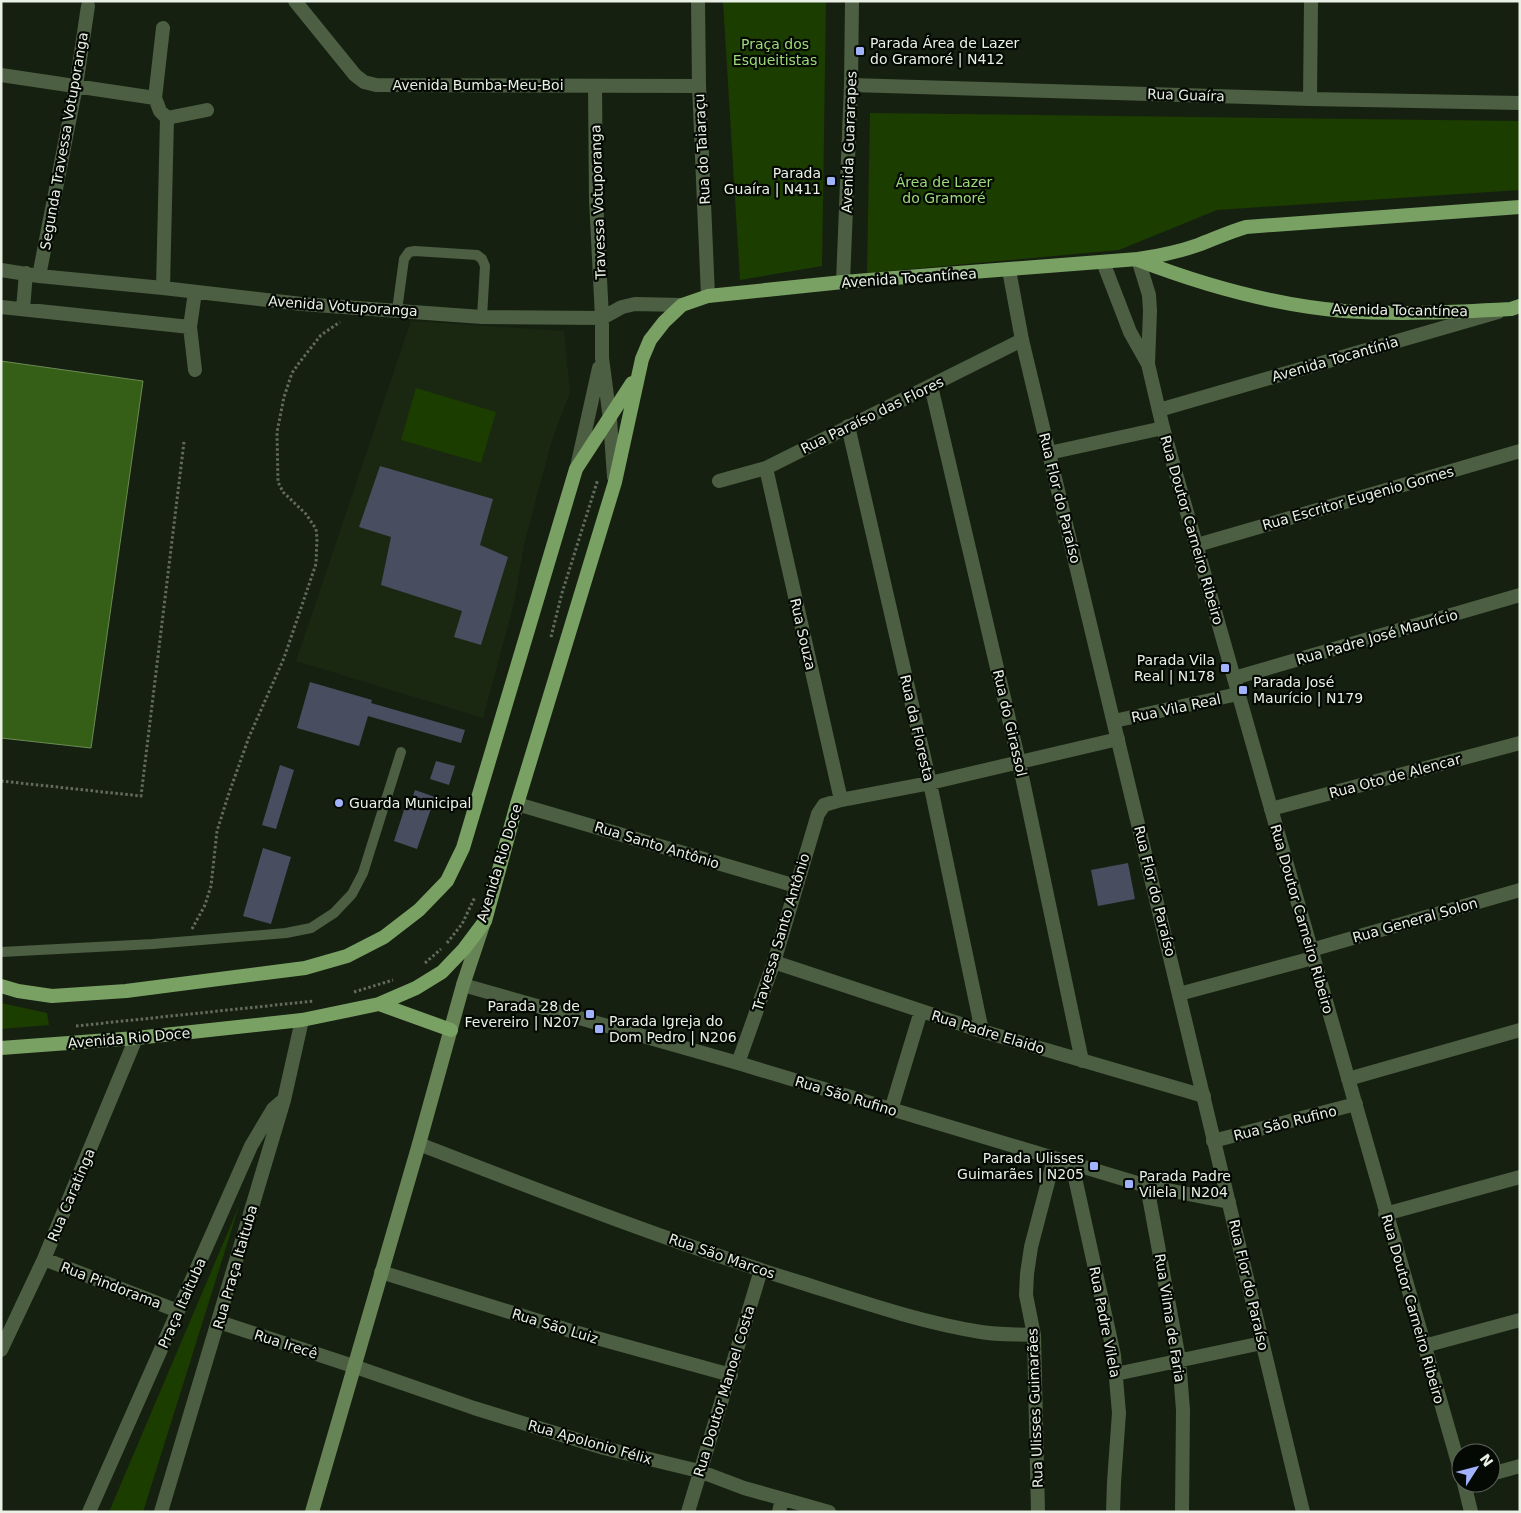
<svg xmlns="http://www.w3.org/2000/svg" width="1521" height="1513" font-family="'DejaVu Sans',sans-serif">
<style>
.built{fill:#1a2812}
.green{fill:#1c3d00}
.water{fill:#355f16;stroke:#6b8a54}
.building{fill:#484d60}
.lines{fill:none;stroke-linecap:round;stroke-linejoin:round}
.path{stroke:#626b5e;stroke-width:3;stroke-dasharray:2.5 2.5;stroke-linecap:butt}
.service{stroke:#4c5f42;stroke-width:10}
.minor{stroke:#4c5f42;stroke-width:14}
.tertiary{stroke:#4c5f42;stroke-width:14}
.secondary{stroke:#668455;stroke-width:14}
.primary{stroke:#7aa164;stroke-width:14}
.poi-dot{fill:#a1b3fd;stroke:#050904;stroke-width:2}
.labels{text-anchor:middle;stroke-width:4.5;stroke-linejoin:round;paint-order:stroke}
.poi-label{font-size:14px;fill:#e9f0e5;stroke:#050904;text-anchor:start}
.park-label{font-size:14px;fill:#9cda79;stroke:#050904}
.street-label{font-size:14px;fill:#e9f0e5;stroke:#050904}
</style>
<rect width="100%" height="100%" fill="#162011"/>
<path class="built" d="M411,321l153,10 6,61 -18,48 -16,59 -12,46 -10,58 -31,115 -187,-57z"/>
<path class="green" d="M723,1h103l-4,265 -82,14z
M870,113l650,8v69l-303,20 -98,40 -252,23z
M416,388l80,24 -15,51 -80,-23z
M1,1003l46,10 2,12 -48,4z
M239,1206l-96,306h-34z"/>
<path class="water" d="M1,361l142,20 -52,367 -90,-10z"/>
<path class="building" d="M380,466l113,33 -13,46 28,12 -27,88 -27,-8 8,-26 -81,-26 10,-48 -32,-10z
M310,682l62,18 -1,3 94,27 -4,13 -93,-27 -9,30 -62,-18z
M436,761l19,5 -6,19 -19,-6z
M280,765l14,5 -18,59 -14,-4z
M415,790l20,7 -18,52 -23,-8 11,-34 4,1z
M263,848l28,9 -20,67 -28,-8z
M1128,863l7,36 -37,7 -7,-36z"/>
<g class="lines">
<path class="path" d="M551,637l11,-44 36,-114
M1,781l140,15 43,-354
M192,929l13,-24 6,-19 6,-55 11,-35 21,-59 35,-79 32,-94 1,-26 -1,-9 -10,-15 -23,-22 -5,-10 -1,-50 7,-35 8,-24 7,-10 22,-28 19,-13
M447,943l15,-19 13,-27
M425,963l16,-14
M354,992l39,-12
M76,1026l238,-25"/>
<path class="service" d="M397,310l7,-51 5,-7 6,-1 62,4 5,4 3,7 -3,51
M1,952l152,-8 133,-11 25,-5 23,-15 18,-19 11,-21 38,-121"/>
<path class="minor" d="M295,1l60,74 9,7 12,3 323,1
M698,1l1,85 9,210
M163,28l-8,70 5,13 7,7 -4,170
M1,75l154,23
M851,85l459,14 210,4
M595,86l1,113 6,119v40l8,61 4,58
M1310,99l1,-98
M167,118l40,-8
M1,270l38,6 124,12 139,16 180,13 120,1 20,-11 13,-3 47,1
M39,276l37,-190 12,-80
M195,292l-5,35 5,43
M1,307l189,20
M23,309l3,-36
M931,386l88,376 63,299
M1159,410l339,-98
M848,426l82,357 52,248
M1049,453l114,-25
M577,467l22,-99
M766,468l75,332
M719,481l47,-13 256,-128
M1197,545l323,-94
M1234,678l286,-83
M1114,721l124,-27
M517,804l279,82
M1271,809l249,-66
M774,962l208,69 222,65
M1179,994l134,-36
M738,1063l36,-101 44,-148 6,-9 17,-5 89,-17 188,-44
M891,1110l30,-99
M1213,1141l143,-37
M419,1144c126,49 251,98 380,138 60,19 120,40 182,50 17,3 36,2 53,3
M1072,1164l42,191 5,58 -5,69 -1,30
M1147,1186l32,173 4,51 -1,102
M1385,1214l135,-37
M44,1259l134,52
M381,1272l190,59 160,44
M219,1322l134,44 121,42 130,40 95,23 45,17 85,24
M1424,1346l96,-26
M1,1350l43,-91 92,-221
M1116,1374l146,-31
M89,1512l162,-366 22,-37 8,-7
M161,1512l123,-412 18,-80
M688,1512l73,-242
M779,1512l3,-13
M1038,1512l-4,-177 -8,-40 1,-21 4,-27 23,-88"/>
<path class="tertiary" d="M1138,259l11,36 1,16 -2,53 15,64c100,348 196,698 298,1045
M1103,262l27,70 18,32
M1009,270l13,70 27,113 254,1059
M843,282l8,-197 1,-84
M1311,950l209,-60
M463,985l275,78 409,123 82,16
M1348,1079l172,-49
M1491,1474l29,-8
M1464,1483l7,29"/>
<path class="secondary" d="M312,1512l107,-368 44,-159 20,-60"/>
<path class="primary" d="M1138,260c65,25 136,45 206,51 55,4 111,1 167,-2l9,-3
M1,986l17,5 34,5 74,-5 179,-23 42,-12 37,-19 35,-27 28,-29 16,-33 113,-379 56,-86
M379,1004l72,26
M1,1048l135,-10 166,-18 77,-16 37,-16 26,-16 22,-23 21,-28 32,-117 98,-322 27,-123 8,-19 14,-18 18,-17 26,-9 135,-14 295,-23c20,-3 40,-7 60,-14 16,-6 31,-13 48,-18l274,-20"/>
</g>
<g class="poi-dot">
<rect x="855" y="46" width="10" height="10" rx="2.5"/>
<rect x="826" y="176" width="10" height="10" rx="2.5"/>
<rect x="1220" y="663" width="10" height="10" rx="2.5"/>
<rect x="1238" y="685" width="10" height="10" rx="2.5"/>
<circle cx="339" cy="803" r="5"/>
<rect x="585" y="1009" width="10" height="10" rx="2.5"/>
<rect x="594" y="1024" width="10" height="10" rx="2.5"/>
<rect x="1089" y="1161" width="10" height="10" rx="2.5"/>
<rect x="1124" y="1179" width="10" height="10" rx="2.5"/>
</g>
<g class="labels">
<g class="poi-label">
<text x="870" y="48">Parada Área de Lazer<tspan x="870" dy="16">do Gramoré | N412</tspan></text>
<text x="821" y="178" text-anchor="end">Parada<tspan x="821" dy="16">Guaíra | N411</tspan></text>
<text x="1215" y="665" text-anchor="end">Parada Vila<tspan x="1215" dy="16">Real | N178</tspan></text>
<text x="1253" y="687">Parada José<tspan x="1253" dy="16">Maurício | N179</tspan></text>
<text x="349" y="808">Guarda Municipal</text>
<text x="580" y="1011" text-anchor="end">Parada 28 de<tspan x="580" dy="16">Fevereiro | N207</tspan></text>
<text x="609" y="1026">Parada Igreja do<tspan x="609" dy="16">Dom Pedro | N206</tspan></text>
<text x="1084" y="1163" text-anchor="end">Parada Ulisses<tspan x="1084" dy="16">Guimarães | N205</tspan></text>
<text x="1139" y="1181">Parada Padre<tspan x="1139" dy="16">Vilela | N204</tspan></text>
</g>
<g class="park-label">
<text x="775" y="49">Praça dos<tspan x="775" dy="16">Esqueitistas</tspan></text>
<text x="944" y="187">Área de Lazer<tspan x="944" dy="16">do Gramoré</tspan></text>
</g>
<g class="street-label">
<text x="478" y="90">Avenida Bumba-Meu-Boi</text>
<text transform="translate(1186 95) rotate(2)" y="5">Rua Guaíra</text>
<text transform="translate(64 141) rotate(-80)" y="5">Segunda Travessa Votuporanga</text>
<text transform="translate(849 142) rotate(-88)" y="5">Avenida Guararapes</text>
<text transform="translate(702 149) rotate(-93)" y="5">Rua do Taiaraçu</text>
<text transform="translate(598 202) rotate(-92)" y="5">Travessa Votuporanga</text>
<text transform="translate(909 278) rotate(-4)" y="5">Avenida Tocantínea</text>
<text transform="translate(343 306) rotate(4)" y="5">Avenida Votuporanga</text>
<text transform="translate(1400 310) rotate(1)" y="5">Avenida Tocantínea</text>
<text transform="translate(1335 359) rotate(-16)" y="5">Avenida Tocantínia</text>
<text transform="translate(872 415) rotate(-26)" y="5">Rua Paraíso das Flores</text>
<text transform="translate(1060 498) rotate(76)" y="5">Rua Flor do Paraíso</text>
<text transform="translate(1358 498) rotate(-16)" y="5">Rua Escritor Eugenio Gomes</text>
<text transform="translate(1192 530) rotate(74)" y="5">Rua Doutor Carneiro Ribeiro</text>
<text transform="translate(803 634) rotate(77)" y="5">Rua Souza</text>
<text transform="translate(1377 637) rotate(-16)" y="5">Rua Padre José Maurício</text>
<text transform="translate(1176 708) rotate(-12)" y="5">Rua Vila Real</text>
<text transform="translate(1010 723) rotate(77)" y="5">Rua do Girassol</text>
<text transform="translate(917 728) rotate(77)" y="5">Rua da Floresta</text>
<text transform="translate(1395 776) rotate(-15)" y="5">Rua Oto de Alencar</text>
<text transform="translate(657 845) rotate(17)" y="5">Rua Santo Antônio</text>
<text transform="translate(499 863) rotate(-73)" y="5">Avenida Rio Doce</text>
<text transform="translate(1155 891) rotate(76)" y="5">Rua Flor do Paraíso</text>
<text transform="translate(1302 919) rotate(74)" y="5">Rua Doutor Carneiro Ribeiro</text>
<text transform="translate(1415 920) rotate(-16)" y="5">Rua General Solon</text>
<text transform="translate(781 932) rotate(-73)" y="5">Travessa Santo Antônio</text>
<text transform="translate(988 1032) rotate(17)" y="5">Rua Padre Elaido</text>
<text transform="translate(129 1038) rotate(-5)" y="5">Avenida Rio Doce</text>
<text transform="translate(846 1096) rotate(17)" y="5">Rua São Rufino</text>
<text transform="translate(1285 1123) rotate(-14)" y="5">Rua São Rufino</text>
<text transform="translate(71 1195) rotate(-67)" y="5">Rua Caratinga</text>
<text transform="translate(722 1256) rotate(19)" y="5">Rua São Marcos</text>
<text transform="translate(235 1267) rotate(-74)" y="5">Rua Praça Itaituba</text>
<text transform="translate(111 1285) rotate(21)" y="5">Rua Pindorama</text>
<text transform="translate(1249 1285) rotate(77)" y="5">Rua Flor do Paraíso</text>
<text transform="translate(182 1303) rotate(-66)" y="5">Praça Itaituba</text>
<text transform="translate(1413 1309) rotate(74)" y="5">Rua Doutor Carneiro Ribeiro</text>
<text transform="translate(1170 1318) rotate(81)" y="5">Rua Vilma de Faria</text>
<text transform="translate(1105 1322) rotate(79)" y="5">Rua Padre Vilela</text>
<text transform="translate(555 1326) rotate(17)" y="5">Rua São Luiz</text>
<text transform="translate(286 1344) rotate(18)" y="5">Rua Irecê</text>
<text transform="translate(724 1391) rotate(-73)" y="5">Rua Doutor Manoel Costa</text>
<text transform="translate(1035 1408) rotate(-92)" y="5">Rua Ulisses Guimarães</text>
<text transform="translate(590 1442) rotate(16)" y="5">Rua Apolonio Félix</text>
</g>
</g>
<rect width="1521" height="1513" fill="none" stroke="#e9f0e5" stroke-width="5"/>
<g transform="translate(1476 1468) rotate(54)"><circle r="24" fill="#050904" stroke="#60655e"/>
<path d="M0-4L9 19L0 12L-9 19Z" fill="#a1b3fd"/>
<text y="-8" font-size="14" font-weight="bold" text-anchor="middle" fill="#e9f0e5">N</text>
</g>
</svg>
